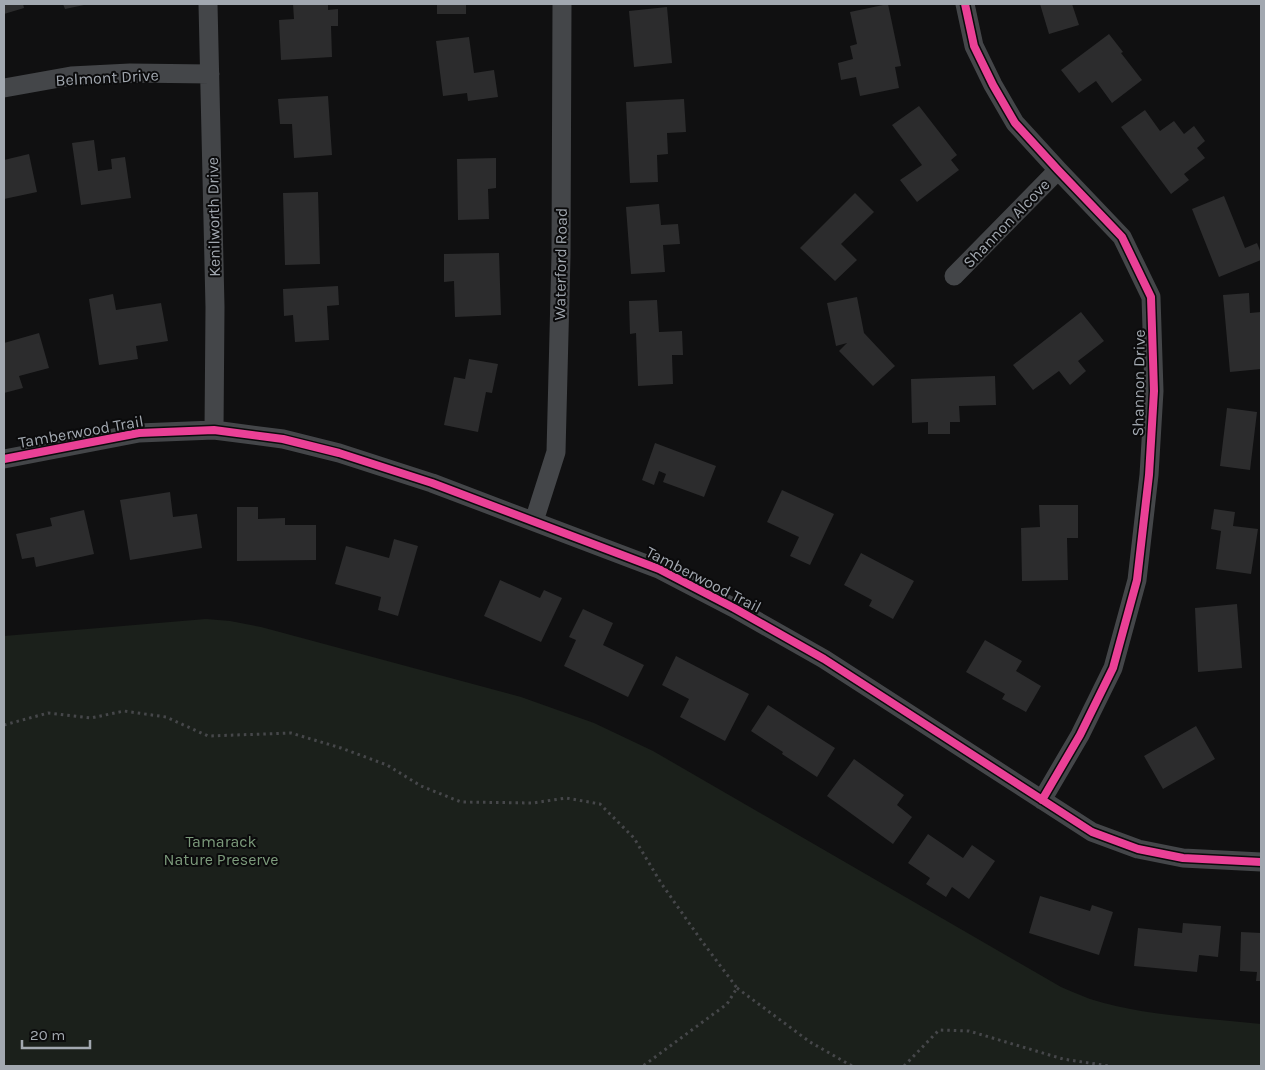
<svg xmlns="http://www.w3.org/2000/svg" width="1265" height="1070" font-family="Karla,sans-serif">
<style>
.green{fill:#1b201b}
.building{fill:#2c2c2d}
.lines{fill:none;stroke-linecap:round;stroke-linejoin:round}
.path{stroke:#46474a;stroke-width:3;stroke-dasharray:2.5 4;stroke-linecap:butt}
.street{stroke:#444649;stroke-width:19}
.cycleway-casing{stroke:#0b0b0c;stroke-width:11}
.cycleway{stroke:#ea4096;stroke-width:8}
.labels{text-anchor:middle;stroke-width:4;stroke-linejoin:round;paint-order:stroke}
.street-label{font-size:16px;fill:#a2a8b0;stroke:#0b0b0c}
.park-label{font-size:16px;fill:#7c9a7b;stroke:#0b0b0c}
</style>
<rect width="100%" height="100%" fill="#101011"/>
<path class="green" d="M206,619l24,2 31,6 260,70 73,26 59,28 408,236c9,4 19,8 29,12 54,17 115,19 171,25v42h-1257v-430z"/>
<path class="building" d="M4,4h19l1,4 -20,6z
M63,4h21v1l-19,4z
M293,4h35v6l10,-1v17h-7l1,31 -51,3 -2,-40 15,-1z
M437,4h29v10h-29z
M888,4l13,62 -6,1 4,21 -39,8 -4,-19 -15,3 -3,-17 15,-4 -3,-13 7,-2 -7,-32z
M1040,4h32l7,21 -30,9z
M667,7l5,56 -38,4 -5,-56z
M1109,34l14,18 -2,1 21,27 -30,23 -16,-22 -17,12 -18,-23z
M469,37l5,36 20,-3 4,27 -30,4 -1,-8 -24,3 -7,-55z
M328,96l4,59 -38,3 -2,-34h-12l-2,-25z
M684,99l2,33 -19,1 1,21 -11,1 1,27 -28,1 -4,-81z
M919,106l38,49 -6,5 8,10 -42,32 -17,-22 22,-15 -30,-40z
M1145,110l15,21 14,-10 10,13 10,-8 11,15 -8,7 8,10 -21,16 5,6 -18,14 -50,-67z
M94,140l4,31 14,-2 -1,-10 14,-2 6,41 -50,7 -9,-62z
M29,154l8,38 -33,7v-39z
M496,158v30l-8,1 1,30 -31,1 -1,-61z
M318,192l2,72 -35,1 -2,-72z
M855,193l19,19 -33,32 16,16 -22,21 -35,-33z
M1224,196l21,52 12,-5 4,10v7l-42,17 -27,-68z
M659,204l2,21 17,-1 2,20 -17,1 2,27 -34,2 -5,-67z
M499,253l2,62 -46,2 -1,-36 -10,1v-28z
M338,286l1,19 -12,1 2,34 -34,2 -2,-27 -9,1 -1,-27z
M1249,293l1,20 11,-1v57l-31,3 -7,-77z
M113,294l3,16 45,-7 7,38 -32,5 2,13 -39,6 -10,-66z
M857,297l7,36 31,33 -22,20 -34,-35 8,-8 -11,3 -9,-43z
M657,300l2,32 23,-1 1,24h-11l1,29 -35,2 -2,-53 -6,1 -1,-33z
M1081,312l23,29 -26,20 8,10 -16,14 -11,-14 -26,19 -20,-25z
M39,333l10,35 -30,8 4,12 -19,5v-50z
M469,359l29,5 -6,29 -6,-1 -8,40 -34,-7 10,-48 11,2z
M995,376l1,29 -37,1 1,16h-10v12h-22v-12l-16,1 -1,-44z
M1227,408l30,4 -7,58 -30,-4z
M655,443l61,23 -12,31 -41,-15 3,-8 -7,-3 -5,14 -12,-5z
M782,490l52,24 -24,51 -20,-9 9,-19 -32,-15z
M170,492l3,25 24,-3 5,34 -72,12 -10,-60z
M1039,505h39v33h-11l1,42 -46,1 -1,-53 19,-1z
M237,507h21v12l27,-1v7h31v35l-79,1z
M1214,509l21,3 -2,14 25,3 -7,45 -35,-5 5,-38 -10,-2z
M84,510l10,44 -58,13 -2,-10 -12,2 -6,-25 36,-8 -2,-8z
M394,539l24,7 -20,70 -20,-6 3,-13 -46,-13 11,-38 43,12z
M861,553l53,28 -21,38 -24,-13 3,-6 -28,-15z
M500,580l40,18 4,-8 18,8 -21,44 -57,-26z
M1237,604l5,64 -44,4 -3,-64z
M583,609l30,14 -10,22 41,20 -16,32 -64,-31 12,-26 -7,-3z
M985,640l37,21 -6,10 25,15 -15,26 -24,-13 3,-5 -39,-22z
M676,656l73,38 -24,47 -45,-24 9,-18 -27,-14z
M768,705l67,43 -18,29 -35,-23 1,-2 -32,-21z
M1196,726l19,33 -52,30 -19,-33z
M854,759l50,36 -7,10 15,12 -19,27 -66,-48z
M928,834l35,24 9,-13 23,16 -26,38 -17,-12 -6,10 -20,-13 4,-6 -22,-15z
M1040,896l50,15 2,-6 21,7 -14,43 -70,-22z
M1183,923l38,3 -3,31 -19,-2 -2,17 -63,-6 4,-38 44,5z
M1241,932l20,1v48h-5l1,-9 -17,-1z"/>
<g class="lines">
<path class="path" d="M4,725l44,-12 43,5 33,-7 42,6 42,19 83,-3 50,15 46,17 34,21 40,16 72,1 33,-5 34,6 34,34 27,45 40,57 36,48 -10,16 -84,62
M737,988l73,54 42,24
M904,1066l35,-36 30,1 94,28 46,7"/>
<path class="street" d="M208,4l7,303 -1,123
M965,4l9,42 19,39 22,38 43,47 64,67 29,60 3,94 -5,84 -12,105 -24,88 -33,67 -38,65
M4,88l67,-12 59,-3 80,1
M954,276l104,-106
M4,459l135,-26 75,-3 69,9 56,14 93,30 227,86 75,39 90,51 268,173 46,17 45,9 78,4
M534,521l22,-69 5,-197 1,-251"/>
<defs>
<path id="cycleway" d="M965,4l9,42 19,39 22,38 43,47 64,67 29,60 3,94 -5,84 -12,105 -24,88 -33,67 -38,65
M4,459l135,-26 75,-3 69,9 56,14 93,30 227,86 75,39 90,51 268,173 46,17 45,9 78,4"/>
</defs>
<use href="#cycleway" class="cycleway-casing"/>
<use href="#cycleway" class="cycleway"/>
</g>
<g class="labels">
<g class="street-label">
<text transform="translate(107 77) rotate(-3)" y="6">Belmont Drive</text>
<text transform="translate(213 217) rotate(-91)" y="6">Kenilworth Drive</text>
<text transform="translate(1006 223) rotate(-46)" y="6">Shannon Alcove</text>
<text transform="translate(560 264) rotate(-89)" y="6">Waterford Road</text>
<text transform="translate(1138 383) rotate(-89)" y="6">Shannon Drive</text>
<text transform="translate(81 431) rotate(-10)" y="6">Tamberwood Trail</text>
<text transform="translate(704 579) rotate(27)" y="6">Tamberwood Trail</text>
</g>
<g class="park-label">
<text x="221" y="847">Tamarack<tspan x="221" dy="18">Nature Preserve</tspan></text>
</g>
</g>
<rect width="1265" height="1070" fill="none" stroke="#a2a8b0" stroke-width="10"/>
<path d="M22 1040v8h68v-8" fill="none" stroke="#a2a8b0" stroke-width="2.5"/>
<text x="30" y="1040" font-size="15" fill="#a2a8b0" stroke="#0b0b0c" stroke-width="4" paint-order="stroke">20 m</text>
</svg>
